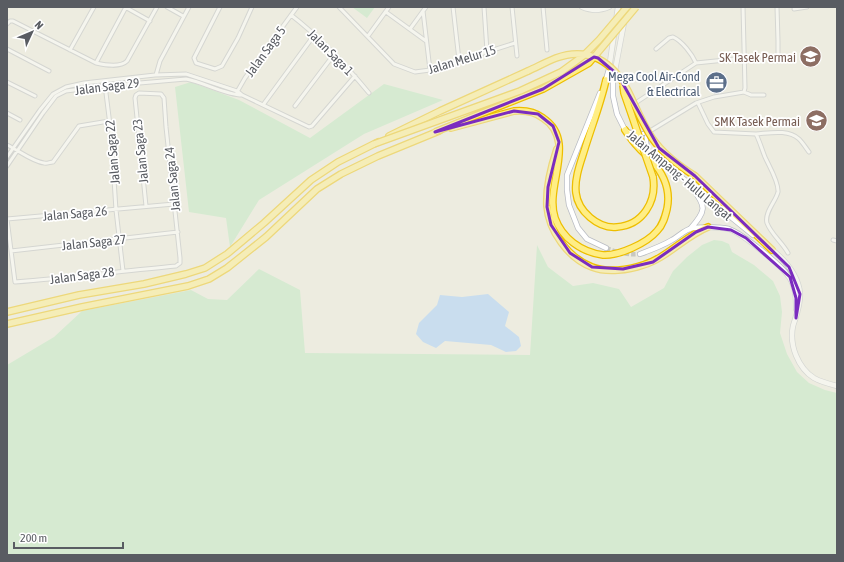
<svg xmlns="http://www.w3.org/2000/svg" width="844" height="562" font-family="'Asap Condensed',sans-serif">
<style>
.green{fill:#bae7bf}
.water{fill:#9ecaff}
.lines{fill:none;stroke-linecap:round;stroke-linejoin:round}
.secondary-tunnel{stroke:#c8c8c0;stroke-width:4.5;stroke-dasharray:4.5 2;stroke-linecap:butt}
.street-casing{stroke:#b8bac0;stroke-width:5}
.secondary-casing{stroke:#b9bcc3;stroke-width:6}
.highway-casing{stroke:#edbe00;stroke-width:8}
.street{stroke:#fff;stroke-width:3}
.secondary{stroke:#fff;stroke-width:4.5}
.highway{stroke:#ffee85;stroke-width:5.5}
.highway-bridge-casing{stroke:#edbe00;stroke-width:8;stroke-linecap:butt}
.highway-bridge{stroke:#ffee85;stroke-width:5.5}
.marked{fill:none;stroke:#7b2cbf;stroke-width:3;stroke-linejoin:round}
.labels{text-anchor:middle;stroke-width:3.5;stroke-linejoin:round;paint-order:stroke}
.street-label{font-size:13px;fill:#595c62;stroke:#fff}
.education-label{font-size:13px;fill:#785e54;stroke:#fff;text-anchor:end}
.service-label{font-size:13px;fill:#4e5e75;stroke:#fff;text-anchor:end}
</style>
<rect width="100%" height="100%" fill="#edece0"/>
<path class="green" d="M352,7h23l-8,11z
M191,82l48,18 71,38 74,-54 59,16 -79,34 -105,66 -29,47 -4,-29 -37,-6 -14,-125z
M714,240l8,1 7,3 3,8 22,13 19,16 7,15 2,16 -2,21 7,21 10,18 12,11 16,7 12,3v162h-830v-190l47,-28 28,-26 109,-21 17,9 19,1 32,-31 41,21 5,63 225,2 7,-110 11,22 25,19 20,-3 26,6 12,18 33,-19 9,-17 14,-14 15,-12z"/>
<path class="water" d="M488,294l21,18 -4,14 14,11 2,9 -5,5 -10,1 -15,-7 -46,-4 -9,7 -13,-6 -7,-8 3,-11 18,-18 3,-10 22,2z"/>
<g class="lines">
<path class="secondary-tunnel" d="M606,248c12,5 22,7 34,6"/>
<defs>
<path id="street" d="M125,7l25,14
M167,7l16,9
M220,7l-26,51 2,5 19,6 7,-3 16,-28 14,-31
M339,7l55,57 21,8 15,-2 85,-27
M453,7l6,53
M484,7l3,44
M512,7l5,49
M543,7l4,43
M743,7l2,81 -1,4
M777,7l1,34v20
M794,9l13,-2
M423,11l7,59
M386,12l40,29
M291,15c30,23 54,49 78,78
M7,24l3,-3h3l83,42c9,2 24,5 31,-2l30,-54
M410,29l16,-22
M368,36l21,-29
M7,49l42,22
M656,49l13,-11 4,-1c9,4 19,17 23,26
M70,50l24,-43
M96,63l30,-56
M156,75l4,-14 29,-54
M7,82l28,14
M105,85l6,48 5,77 7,61
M237,92l8,-14 52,-71
M744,92l7,3h13
M637,102l59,-39 49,-5
M698,103l10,21 6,8 42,2c4,8 6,16 9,23 4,9 14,25 13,35 -2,9 -14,21 -11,31 4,11 15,19 21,30
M263,105l52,-71
M295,106l40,-53
M7,113l13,7
M630,132c7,4 13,2 20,-1l46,-28 18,-6 30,-5
M756,134c14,-1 32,-5 43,5 4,4 7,9 10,13
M7,145c11,5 26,17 37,18 3,1 6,-1 9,-1l26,-36 30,-5
M648,150l-2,-13 3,-5
M7,157l33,-47 13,-16 13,-7 18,-4 71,-8 31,-1 51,17 5,4 67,32 3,-1 43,-50
M7,166l36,-53 13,-17 10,-5 39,-5 81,-7c17,3 40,16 56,16
M146,206l-11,-108 1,-3 3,-2 22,1 3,4 2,29 14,131v5l-4,3c-54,5 -107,12 -161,16l-8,-63 167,-15
M833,240l4,1
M11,251l167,-19"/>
<path id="secondary" d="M582,7c10,4 17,4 27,0
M627,7l-14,74v15l4,18 8,16 24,21 104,84
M605,83l4,-14 9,-62
M600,93l-33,82v15l2,15 9,23 9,11 19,9
M690,229c16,-18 17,-22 2,-41
M770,248c14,11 28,27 30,45 1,11 -4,23 -7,33 -4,19 5,42 21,52 7,4 15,6 23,8
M640,254c11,-4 22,-8 32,-14 6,-3 13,-11 21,-12 12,-1 24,-2 36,1 14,5 52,36 60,48 7,10 7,21 7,32"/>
<path id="highway" d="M606,80c-5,22 -13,43 -20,65 -4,14 -12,32 -10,48 2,18 22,36 41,34 26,-2 40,-26 36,-50
M451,128l63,-17c11,-1 20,0 29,7 35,23 1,68 12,100 7,20 26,34 48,37 16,1 44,-12 54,-24 6,-6 8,-14 10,-22 4,-19 -3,-35 -16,-49 -4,-5 -9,-8 -13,-13 -5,-5 -9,-11 -13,-17
M389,136l51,-25 88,-40
M557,149c-6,18 -11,38 -10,57 2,25 21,52 45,61 15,6 37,3 51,-2 24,-7 42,-29 65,-38
M695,176l77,74
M7,312l72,-17 65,-11 42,-10 19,-6 22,-14 37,-31 47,-43 27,-18 40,-20
M7,324l75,-17 106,-21 21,-7 18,-11 39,-31 51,-48 24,-15 37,-18 61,-25"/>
</defs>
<use href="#street" class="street-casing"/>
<use href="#secondary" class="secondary-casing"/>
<use href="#highway" class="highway-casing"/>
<use href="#street" class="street"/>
<use href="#secondary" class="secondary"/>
<use href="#highway" class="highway"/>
<defs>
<path id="highway-bridge" d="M528,71c9,-4 18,-9 28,-13 33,-12 57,4 72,33 8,16 14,32 24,47 11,16 27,28 43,38
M623,85l1,8 29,84
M435,132l108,-43 46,-26 47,-56
M374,144l146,-53 41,-19 22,-16 16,-16 28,-33"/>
</defs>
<use href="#highway-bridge" class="highway-bridge-casing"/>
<use href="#highway-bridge" class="highway-bridge"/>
</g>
<path d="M0 0H844V562H0ZM594,57l4,1 20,17 41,73 36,28 94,91 11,27 -4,24v-20l-6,-21 -44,-39 -15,-8 -23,-3 -12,5 -43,30 -30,7 -31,-2 -22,-14 -19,-28 -4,-18 1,-20 11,-45 -6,-16 -15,-12 -24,-3 -79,21 108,-43z" fill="#edece0" fill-opacity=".55" fill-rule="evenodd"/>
<path class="marked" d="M594,57l4,1 20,17 41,73 36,28 94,91 11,27 -4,24v-20l-6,-21 -44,-39 -15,-8 -23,-3 -12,5 -43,30 -30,7 -31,-2 -22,-14 -19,-28 -4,-18 1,-20 11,-45 -6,-16 -15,-12 -24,-3 -79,21 108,-43z"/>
<defs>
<symbol id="school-disc" viewBox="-11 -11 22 22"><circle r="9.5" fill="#8d6e63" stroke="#fff"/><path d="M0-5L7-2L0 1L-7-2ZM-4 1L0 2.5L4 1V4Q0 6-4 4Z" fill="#fff"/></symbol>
<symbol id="office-disc" viewBox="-11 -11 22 22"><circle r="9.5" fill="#5c6f8a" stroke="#fff"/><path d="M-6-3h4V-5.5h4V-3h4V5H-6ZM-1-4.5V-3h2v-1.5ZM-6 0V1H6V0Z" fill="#fff"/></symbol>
</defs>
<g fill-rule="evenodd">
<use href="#school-disc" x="798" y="44" width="25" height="25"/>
<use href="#office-disc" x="704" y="70" width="25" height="25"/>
<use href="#school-disc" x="804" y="108" width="25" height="25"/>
</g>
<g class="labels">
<g class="street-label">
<text transform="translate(265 51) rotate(-54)" y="5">Jalan Saga 5</text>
<text transform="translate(331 52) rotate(45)" y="5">Jalan Saga 1</text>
<text transform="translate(462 59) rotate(-17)" y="5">Jalan Melur 15</text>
<text transform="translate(107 86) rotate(-7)" y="5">Jalan Saga 29</text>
<text transform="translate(140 151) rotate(-96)" y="5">Jalan Saga 23</text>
<text transform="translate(112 152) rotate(-95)" y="5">Jalan Saga 22</text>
<text transform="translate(680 175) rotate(40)" y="5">Jalan Ampang - Hulu Langat</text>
<text transform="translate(172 179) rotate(-96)" y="5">Jalan Saga 24</text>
<text transform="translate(75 213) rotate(-5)" y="5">Jalan Saga 26</text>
<text transform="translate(94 242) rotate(-6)" y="5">Jalan Saga 27</text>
<text transform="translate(82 275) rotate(-7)" y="5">Jalan Saga 28</text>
</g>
<g class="education-label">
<text x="796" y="62">SK Tasek Permai</text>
<text x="800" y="126">SMK Tasek Permai</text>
</g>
<g class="service-label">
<text x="700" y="81">Mega Cool Air-Cond<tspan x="700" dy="15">&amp; Electrical</tspan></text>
</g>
</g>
<rect width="844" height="562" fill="none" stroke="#595c62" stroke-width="16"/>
<g transform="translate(32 32) rotate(46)" stroke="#ffffff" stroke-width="3" paint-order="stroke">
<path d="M0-3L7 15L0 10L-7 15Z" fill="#595c62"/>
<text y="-6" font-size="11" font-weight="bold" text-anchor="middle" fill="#595c62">N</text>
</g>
<path d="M14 542v6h109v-6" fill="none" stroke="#595c62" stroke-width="2"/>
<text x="20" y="542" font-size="12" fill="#595c62" stroke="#ffffff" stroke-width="3" paint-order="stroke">200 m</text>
</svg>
